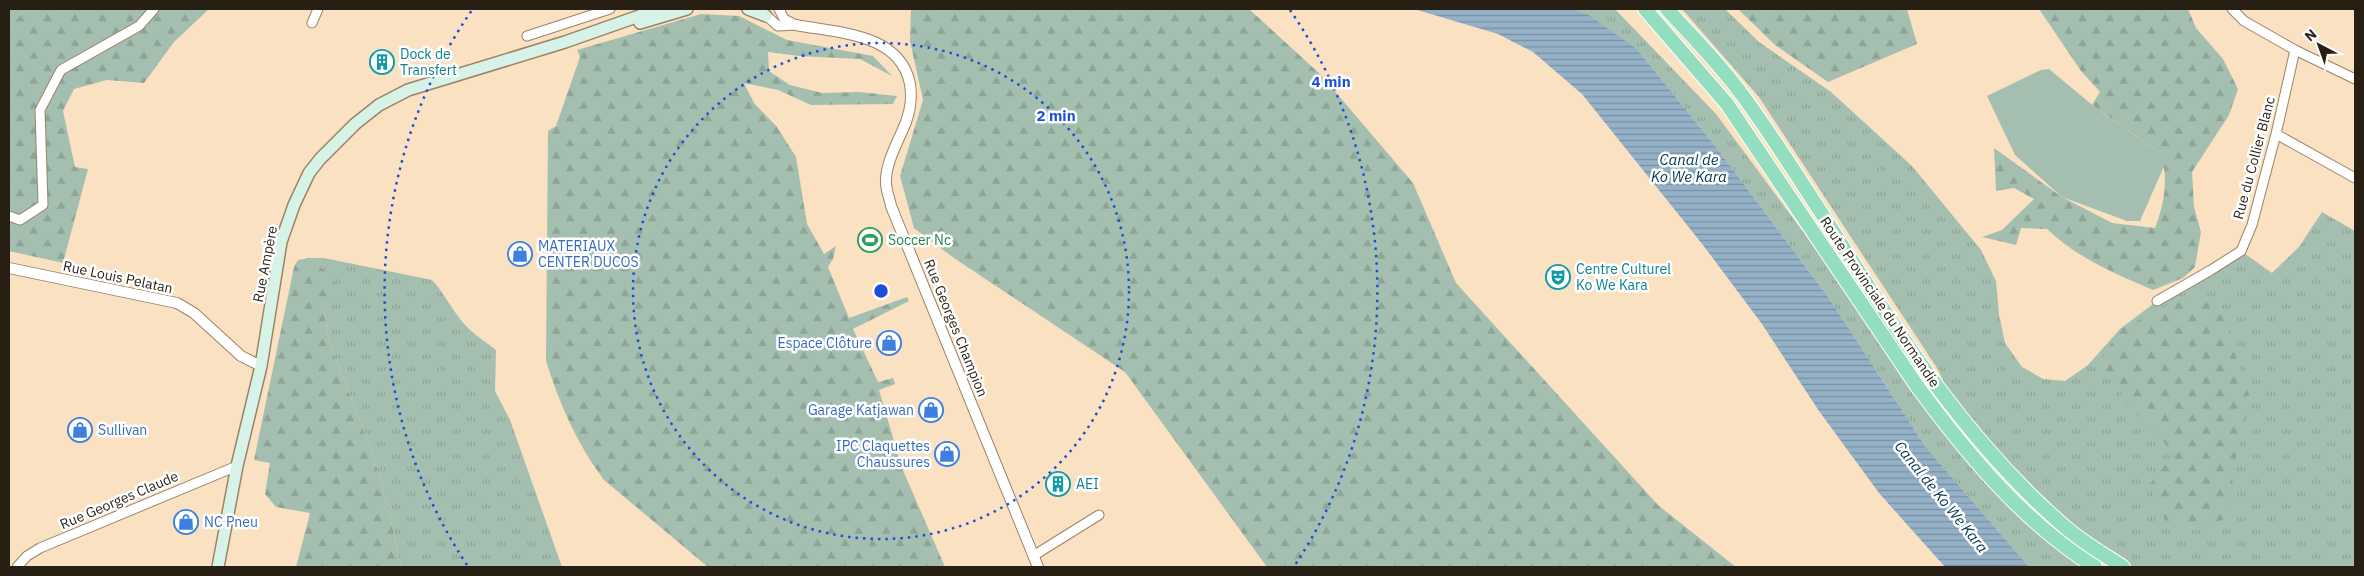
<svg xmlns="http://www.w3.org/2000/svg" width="2364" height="576" font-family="'IBM Plex Sans',sans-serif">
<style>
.grass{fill:url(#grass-tufts)}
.forest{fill:url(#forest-firs)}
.garden{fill:#a4bfb0}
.water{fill:url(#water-rules)}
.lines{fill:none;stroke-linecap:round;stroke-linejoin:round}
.minor-casing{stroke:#9a8367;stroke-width:11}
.tertiary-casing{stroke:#9a8367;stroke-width:12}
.secondary-casing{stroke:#9a8367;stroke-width:14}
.trunk-casing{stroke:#fff;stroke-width:16}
.minor{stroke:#fff;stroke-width:9}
.tertiary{stroke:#fff;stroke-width:10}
.secondary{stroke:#d7f3e8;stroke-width:11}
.trunk{stroke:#94dec0;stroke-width:14}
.ring{fill:none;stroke:#1d4ed8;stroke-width:2.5;stroke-dasharray:2.5 5}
.labels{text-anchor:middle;stroke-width:5;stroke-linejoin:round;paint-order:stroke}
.culture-label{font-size:14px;fill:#0d838f;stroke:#fff;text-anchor:start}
.street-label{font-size:14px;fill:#281f14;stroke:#fff}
.leisure-label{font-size:14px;fill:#27864d;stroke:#fff;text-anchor:start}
.shop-label{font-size:14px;fill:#366cbe;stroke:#fff;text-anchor:start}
.water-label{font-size:15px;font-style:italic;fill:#003755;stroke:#fff}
.centre{fill:#1d4ed8;stroke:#fff;stroke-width:2.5}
.ring-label{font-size:15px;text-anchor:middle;font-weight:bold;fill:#1d4ed8;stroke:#fff;stroke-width:5;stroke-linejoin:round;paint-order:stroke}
</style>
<defs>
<pattern id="grass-tufts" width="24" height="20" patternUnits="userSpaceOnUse" patternTransform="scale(1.25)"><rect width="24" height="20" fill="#a4bfb0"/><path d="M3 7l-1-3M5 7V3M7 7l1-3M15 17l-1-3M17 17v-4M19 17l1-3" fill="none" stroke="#8da496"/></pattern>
<pattern id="forest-firs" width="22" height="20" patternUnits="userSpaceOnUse" patternTransform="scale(1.25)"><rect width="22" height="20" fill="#a4bfb0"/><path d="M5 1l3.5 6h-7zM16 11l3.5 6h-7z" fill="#8da496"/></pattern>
<pattern id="water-rules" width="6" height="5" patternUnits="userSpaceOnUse" patternTransform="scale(1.25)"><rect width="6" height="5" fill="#94b1c7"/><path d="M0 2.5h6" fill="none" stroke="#798fa0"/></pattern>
</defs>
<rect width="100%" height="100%" fill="#fae1c2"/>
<path class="grass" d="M9,9h16l-7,9 -9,3z
M1569,9h46l101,105 228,308 25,31 126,114h-66l-104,-121 -94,-145 -115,-154 -79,-98z
M1682,9h43l34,33 72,50 81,74 69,84 15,31 3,33 6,29 17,24 21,12 22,2 23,-16 32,-36 37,-28 84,-50 31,22 27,-26 23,-35 33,19v336h-232l-27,-17 -141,-138 -16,-41 -180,-274z
M309,258h15l108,22c11,12 18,26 28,39 10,13 23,21 36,31l-1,41 15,29 52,147h-161l-13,-61 -16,-54 -43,-111 -5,-31 3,-38z"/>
<path class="forest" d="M25,9h184l-35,33 -30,41 -37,-3 -33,9 -11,22 12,56 13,2 -25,94 -54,-12v-230l9,-3z
M911,9h338l72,66 92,108 43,100 203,223 77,61h-469l-142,-195 -171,-114 -40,-30 -14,-52 23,-76 -13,-59z
M1738,9h169l10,35 -89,38 -53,-37z
M2039,9h149l8,19 27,31 15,30 -9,26 -37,57 2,35 7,25 -6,35 -12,11 -30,12c-37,-16 -76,-32 -106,-61l-26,-1 -5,17 -34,-8 20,-7 32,-31 -20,-11 -18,3 -2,-43 68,49 50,26 43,5c9,-24 15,-52 4,-76l-67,-47 8,-13 -19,-21z
M701,14l38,2 48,24 86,16 19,20 -32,-17 -61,-3 -31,-4 1,19 21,14 32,8 37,-1 38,4 -4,8 -82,1 -33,-15 -34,-7 10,20 23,24 19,30 11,67 17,30 12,-8 -3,13 -5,8 21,51 58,-21 2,4 -56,28 25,53 15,-4 2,6 -16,6 23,78 43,99h-237l-104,-87c-26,-34 -45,-77 -58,-119l2,-230 8,-5 24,-69 -3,-7z
M309,258l18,14 12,17 -15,21 5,31 43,111 16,54 13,61h-105l14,-54 -34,-6 -11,-13 5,-31 -16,-3 40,-193 4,-7z
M2204,298l21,19 12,44 14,39 -17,65 -5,52 -34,14 -30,-11 -16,-35 25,-31 -25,-29 -24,-20 -5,-16 -15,-17 -3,-13 18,-30 51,-25z"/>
<path class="garden" d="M2049,69l47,39 63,44 6,12 -25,57h-13l-65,-24 -47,-42 -28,-59 54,-26z"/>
<path class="water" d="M1414,9h155l18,5 50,35 79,98 115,154 94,145 104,121h-84l-66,-74 -60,-82 -57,-87 -59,-79 -121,-151 -49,-42 -35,-18z"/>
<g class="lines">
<defs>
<path id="minor" d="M779,9l5,10 10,5
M762,12l16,14 18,-1
M312,23l6,-14
M527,36l83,-27
M2295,50l60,29
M2276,134l79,44
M9,216l11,4 23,-15 -3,-95 21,-40 78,-44 15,-17
M2157,301l54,-31 30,-19 11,-26 24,-91 19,-84 -51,-29 -12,-12
M1033,556l66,-41
M17,567l10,-11 13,-8 197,-82"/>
<path id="tertiary" d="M796,25c42,8 104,8 114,59 2,14 1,24 -4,38 -7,18 -21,41 -20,61 0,8 4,16 5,23l147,361
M9,268l168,35 17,10 47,43 20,10"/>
<path id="secondary" d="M748,9l18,7
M640,23l47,-14
M218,567l19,-101 24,-100 20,-124 13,-37 15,-32 11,-14 35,-35 24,-19 29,-15 157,-48 94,-33"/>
<path id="trunk" d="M1645,9l82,95 190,282c50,68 106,136 178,181
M1667,9c27,29 56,59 79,91 103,144 182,309 318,426 18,16 39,28 59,41"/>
</defs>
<use href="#minor" class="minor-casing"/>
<use href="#tertiary" class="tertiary-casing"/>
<use href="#secondary" class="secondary-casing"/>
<use href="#trunk" class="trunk-casing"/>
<use href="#minor" class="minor"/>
<use href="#tertiary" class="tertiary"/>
<use href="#secondary" class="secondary"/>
<use href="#trunk" class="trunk"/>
</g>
<g class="ring">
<circle cx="881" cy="291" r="248"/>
<path d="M467 565A496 496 0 0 1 472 10M1290 10A496 496 0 0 1 1295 565"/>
</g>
<defs>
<symbol id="building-ring" viewBox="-11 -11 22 22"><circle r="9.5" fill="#fff" stroke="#0f9aa8" stroke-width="1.5"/><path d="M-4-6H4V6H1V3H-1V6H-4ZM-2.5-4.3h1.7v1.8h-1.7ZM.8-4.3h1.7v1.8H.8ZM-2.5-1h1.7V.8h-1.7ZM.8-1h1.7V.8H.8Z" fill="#0f9aa8"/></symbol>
<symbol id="stadium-ring" viewBox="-11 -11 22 22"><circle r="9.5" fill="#fff" stroke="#2e9e5b" stroke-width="1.5"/><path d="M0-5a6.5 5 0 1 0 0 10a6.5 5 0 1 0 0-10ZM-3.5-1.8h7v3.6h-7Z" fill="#2e9e5b"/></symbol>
<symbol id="shop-ring" viewBox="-11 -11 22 22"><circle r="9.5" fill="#fff" stroke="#3f7fe0" stroke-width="1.5"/><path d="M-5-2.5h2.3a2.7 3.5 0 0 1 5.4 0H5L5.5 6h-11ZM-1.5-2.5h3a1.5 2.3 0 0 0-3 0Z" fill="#3f7fe0"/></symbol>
<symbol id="theatre-ring" viewBox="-11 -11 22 22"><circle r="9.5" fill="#fff" stroke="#0f9aa8" stroke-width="1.5"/><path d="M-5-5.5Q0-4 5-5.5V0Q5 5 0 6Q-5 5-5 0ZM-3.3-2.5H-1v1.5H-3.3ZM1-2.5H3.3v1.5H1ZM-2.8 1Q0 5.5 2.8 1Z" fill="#0f9aa8"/></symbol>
</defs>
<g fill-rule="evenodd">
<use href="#building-ring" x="368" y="48" width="28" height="28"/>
<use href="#stadium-ring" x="856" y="226" width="28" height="28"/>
<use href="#shop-ring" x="506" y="240" width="28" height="28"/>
<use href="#theatre-ring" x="1544" y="263" width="28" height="28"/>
<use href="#shop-ring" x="875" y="329" width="28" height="28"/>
<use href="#shop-ring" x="917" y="396" width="28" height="28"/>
<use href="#shop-ring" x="66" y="416" width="28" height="28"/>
<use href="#shop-ring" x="933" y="440" width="28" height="28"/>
<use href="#building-ring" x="1044" y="470" width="28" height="28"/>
<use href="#shop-ring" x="172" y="508" width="28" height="28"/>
</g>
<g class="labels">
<g class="culture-label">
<text x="400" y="59">Dock de<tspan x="400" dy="16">Transfert</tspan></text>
<text x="1576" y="274">Centre Culturel<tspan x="1576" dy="16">Ko We Kara</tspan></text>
<text x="1076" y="489">AEI</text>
</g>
<g class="street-label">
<text transform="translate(2254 158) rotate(-75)" y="5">Rue du Collier Blanc</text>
<text transform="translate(265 264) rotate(-79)" y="5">Rue Ampère</text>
<text transform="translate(118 277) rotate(12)" y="5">Rue Louis Pelatan</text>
<text transform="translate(1880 302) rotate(56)" y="5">Route Provinciale du Normandie</text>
<text transform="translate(956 328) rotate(68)" y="5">Rue Georges Champion</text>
<text transform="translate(119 500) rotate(-23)" y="5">Rue Georges Claude</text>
</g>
<g class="leisure-label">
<text x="888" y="245">Soccer Nc</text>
</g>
<g class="shop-label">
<text x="538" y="251">MATERIAUX<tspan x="538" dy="16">CENTER DUCOS</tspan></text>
<text x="872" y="348" text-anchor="end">Espace Clôture</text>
<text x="914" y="415" text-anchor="end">Garage Katjawan</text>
<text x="98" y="435">Sullivan</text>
<text x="930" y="451" text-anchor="end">IPC Claquettes<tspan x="930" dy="16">Chaussures</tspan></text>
<text x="204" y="527">NC Pneu</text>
</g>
<g class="water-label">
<text x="1689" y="165">Canal de<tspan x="1689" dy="17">Ko We Kara</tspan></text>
<text transform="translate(1941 497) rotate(51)" y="5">Canal de Ko We Kara</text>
</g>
</g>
<circle cx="881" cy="291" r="8" class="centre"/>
<g class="ring-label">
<text x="1331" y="87">4 min</text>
<text x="1056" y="121">2 min</text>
</g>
<rect width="2364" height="576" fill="none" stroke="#281f14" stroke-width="20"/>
<g transform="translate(2319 45) rotate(319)" stroke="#ffffff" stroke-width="4" paint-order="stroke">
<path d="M0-4L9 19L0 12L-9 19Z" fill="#281f14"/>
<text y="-8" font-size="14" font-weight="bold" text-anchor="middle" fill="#281f14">N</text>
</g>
</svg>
